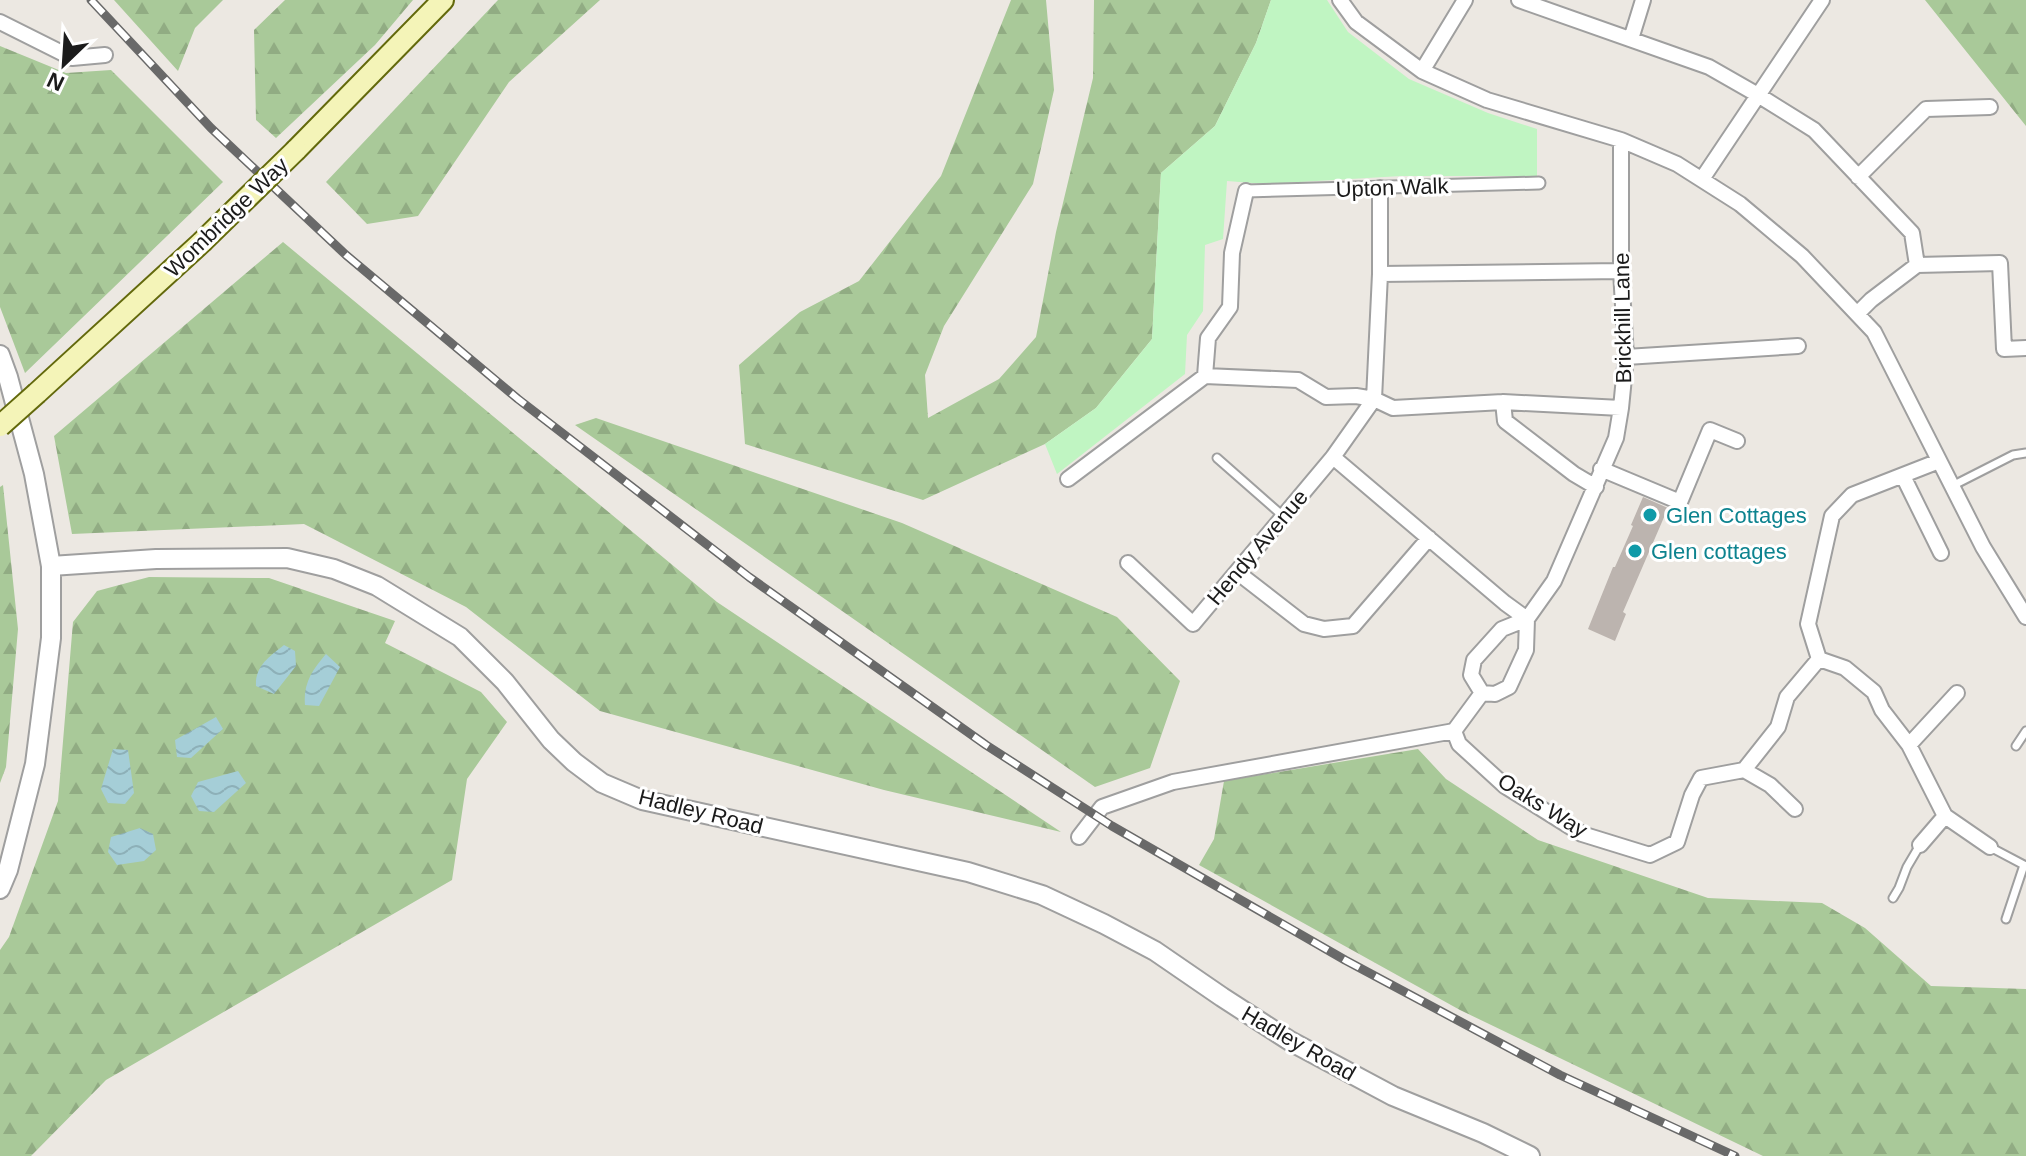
<svg xmlns="http://www.w3.org/2000/svg" width="2026" height="1156" font-family="Helvetica,sans-serif">
<style>
.forest{fill:url(#forest-firs)}
.park{fill:#c0f5c2}
.water{fill:url(#water-waves)}
.building{fill:#bcb4af}
.lines{fill:none;stroke-linecap:round;stroke-linejoin:round}
.service-casing{stroke:#9f9f9f;stroke-width:11}
.pedestrian-casing{stroke:#9f9f9f;stroke-width:15}
.minor-casing{stroke:#9f9f9f;stroke-width:18}
.tertiary-casing{stroke:#9f9f9f;stroke-width:22}
.secondary-casing{stroke:#63690c;stroke-width:24}
.service{stroke:#fff;stroke-width:7}
.pedestrian{stroke:#fff;stroke-width:11}
.minor{stroke:#fff;stroke-width:14}
.tertiary{stroke:#fff;stroke-width:18}
.secondary{stroke:#f4f4b8;stroke-width:20}
.rail-casing{stroke:#696969;stroke-width:9}
.rail{stroke:#fff;stroke-width:6;stroke-dasharray:18;stroke-linecap:butt}
.secondary-bridge-casing{stroke:#63690c;stroke-width:24;stroke-linecap:butt}
.secondary-bridge{stroke:#f4f4b8;stroke-width:20}
.culture-dot{fill:#0f9aa8;stroke:#fff;stroke-width:3}
.labels{text-anchor:middle;stroke-width:6;stroke-linejoin:round;paint-order:stroke}
.street-label{font-size:22px;fill:#1b1b1b;stroke:#fff}
.culture-label{font-size:22px;fill:#0d838f;stroke:#fff;text-anchor:start}
</style>
<defs>
<pattern id="forest-firs" width="22" height="20" patternUnits="userSpaceOnUse" patternTransform="scale(2)"><rect width="22" height="20" fill="#a9c999"/><path d="M5 1l3.5 6h-7zM16 11l3.5 6h-7z" fill="#91ac83"/></pattern>
<pattern id="water-waves" width="16" height="10" patternUnits="userSpaceOnUse" patternTransform="scale(2)"><rect width="16" height="10" fill="#a5ced7"/><path d="M0 5q4-4 8 0t8 0" fill="none" stroke="#8db0b8"/></pattern>
</defs>
<rect width="100%" height="100%" fill="#ece8e2"/>
<path class="forest" d="M114,0h109l-28,28 -17,43z
M285,0h128l-38,45 -99,93 -20,-18 -2,-90z
M498,0h102l-91,82 -91,134 -51,8 -41,-42z
M1011,0h35l8,90 -21,94 -89,142 -19,49 3,43 71,-39 37,-42 20,-105 37,-154 1,-78h177l-15,43 -41,83 -54,47 -9,166 -56,69 -51,36 -122,56 -178,-56 -6,-79 61,-53 59,-31 82,-105z
M1925,0h101v126z
M0,46l66,27 45,-3 112,112 -198,191 -25,-66z
M283,242l434,360 344,230 -177,-42 -284,-79 -134,-104 -162,-83 -232,10 -18,-98z
M596,418l306,105 215,94 63,64 -30,87 -55,19 -520,-362z
M3,485l15,144 -12,138 -6,16v-296z
M149,577l120,1 126,43 -10,22 96,49 26,30 -40,57 -15,101 -346,200 -75,76h-31v-206l9,-13 49,-136 15,-179 24,-31z
M1418,749l28,30 92,61 170,58 114,5 43,25 66,58 95,3v167h-263l-303,-146 -261,-145 15,-26 10,-58z"/>
<path class="park" d="M1271,0h56l21,32 61,47 79,34 49,16v47h-136l-136,8 -38,-3 -4,58 -18,6 -2,66 -16,24 -2,39 -128,100 -12,-30 51,-36 56,-69 9,-166 54,-47 41,-83z"/>
<path class="water" d="M284,645l11,6 1,15 -22,28 -18,-8c-1,-20 13,-29 28,-41z
M326,654l14,13 -21,39 -14,-1c-2,-21 7,-35 21,-51z
M216,717l7,12 -32,29 -14,-1 -2,-17z
M113,749l15,1 6,43 -9,11 -17,-1 -7,-14z
M238,771l8,12 -32,29 -15,-1 -8,-15 7,-14z
M140,828l13,6 3,16 -12,11 -27,4 -9,-13 3,-15z"/>
<path class="building" d="M1643,497l25,11 -45,104 3,2 -11,27 -27,-12 25,-62h2l18,-41 -2,-1z"/>
<g class="lines">
<defs>
<path id="service" d="M1217,458l66,58
M1952,486l61,-31 13,-2
M2016,746l10,-15
M1990,847l34,18 -18,54
M1893,898l6,-10 8,-21 13,-22"/>
<path id="pedestrian" d="M1246,191l293,-8"/>
<path id="minor" d="M1340,0l16,22 66,49 65,29 134,40 56,24 63,40 62,52 72,76 109,215 43,70
M1519,0l190,67 49,28 56,35 98,103 5,32 -46,35 -14,14
M0,22l72,36 33,-3
M1631,39l12,-39
M1422,71l43,-71
M1858,177l68,-68 64,-2
M1702,179l120,-179
M1917,265l83,-2 4,86 22,-1
M1380,274l241,-3
M1626,357l172,-11
M1205,376l3,-38 22,-31 2,-54 14,-62
M1374,399l6,-125v-86
M1503,402l2,19 69,53 22,13
M1333,457l172,146 22,16
M1939,461l-87,34 -20,21 -24,108 11,35 26,9 29,24 8,18 27,35 36,71 45,31
M1601,469l79,33 30,-72 27,11
M1903,476l38,77
M1068,479l137,-103 93,4 28,17 30,-1 18,3 19,9 110,-6 118,6
M1128,563l65,61 140,-167 41,-58
M1237,572l67,52 20,5 29,-3 76,-88
M1527,619l-25,10 -28,31 -3,15 11,18 13,1 14,-7 17,-37 1,-31 27,-38 62,-143 5,-30 5,-51 -5,-86v-131
M1454,731l5,13 46,42 77,48 68,21 27,-13 15,-47 9,-17 43,-8 34,-43 9,-30 32,-38
M1909,745l48,-52
M1744,770l26,15 25,24
M1079,837l23,-30 71,-25 281,-51 28,-38
M1920,845l25,-29"/>
<path id="tertiary" d="M0,355l8,22 26,97 17,92v72l-16,126 -27,106 -8,19
M51,566l105,-7 131,-1 47,11 43,17 83,51 45,45 46,58 23,22 28,21 40,17 326,72 74,23 62,29 51,27 67,46 68,44 103,55 90,37 47,23"/>
<path id="secondary" d="M296,150l147,-150
M37,393l165,-151"/>
</defs>
<use href="#service" class="service-casing"/>
<use href="#pedestrian" class="pedestrian-casing"/>
<use href="#minor" class="minor-casing"/>
<use href="#tertiary" class="tertiary-casing"/>
<use href="#secondary" class="secondary-casing"/>
<use href="#service" class="service"/>
<use href="#pedestrian" class="pedestrian"/>
<use href="#minor" class="minor"/>
<use href="#tertiary" class="tertiary"/>
<use href="#secondary" class="secondary"/>
<defs>
<path id="rail" d="M91,0l120,128 135,127 172,144 231,178 237,168 126,81 233,134 215,115 175,81"/>
</defs>
<use href="#rail" class="rail-casing"/>
<use href="#rail" class="rail"/>
<defs>
<path id="secondary-bridge" d="M202,242l94,-92
M0,426l37,-33"/>
</defs>
<use href="#secondary-bridge" class="secondary-bridge-casing"/>
<use href="#secondary-bridge" class="secondary-bridge"/>
</g>
<g class="culture-dot">
<circle cx="1650" cy="515" r="8"/>
<circle cx="1635" cy="551" r="8"/>
</g>
<g class="labels">
<g class="street-label">
<text transform="translate(1392 187) rotate(-2)" y="8">Upton Walk</text>
<text transform="translate(226 217) rotate(-44)" y="8">Wombridge Way</text>
<text transform="translate(1622 318) rotate(-91)" y="8">Brickhill Lane</text>
<text transform="translate(1257 547) rotate(-50)" y="8">Hendy Avenue</text>
<text transform="translate(1543 805) rotate(32)" y="8">Oaks Way</text>
<text transform="translate(701 811) rotate(14)" y="8">Hadley Road</text>
<text transform="translate(1299 1043) rotate(30)" y="8">Hadley Road</text>
</g>
<g class="culture-label">
<text x="1666" y="523">Glen Cottages</text>
<text x="1651" y="559">Glen cottages</text>
</g>
</g>
<g transform="translate(64 64) rotate(205)" stroke="#ffffff" stroke-width="6" paint-order="stroke">
<path d="M0-6L14 30L0 20L-14 30Z" fill="#1b1b1b"/>
<text y="-12" font-size="22" font-weight="bold" text-anchor="middle" fill="#1b1b1b">N</text>
</g>
</svg>
